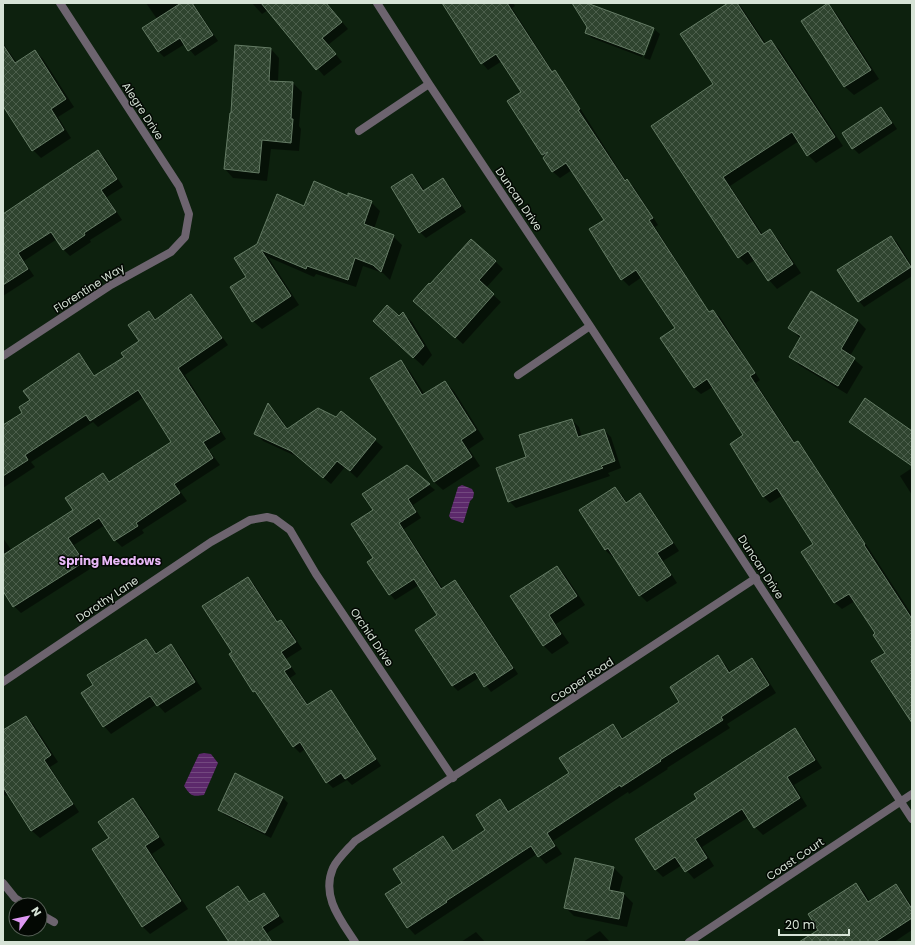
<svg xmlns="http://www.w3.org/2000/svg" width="915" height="945" font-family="Poppins,sans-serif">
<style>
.water{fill:url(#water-rules)}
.shadow{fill:#0007}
.building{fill:url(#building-cross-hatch);stroke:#657c65}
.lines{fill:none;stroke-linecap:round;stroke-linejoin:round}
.minor{stroke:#6d646f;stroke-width:8}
.labels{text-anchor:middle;stroke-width:3;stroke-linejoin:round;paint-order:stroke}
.street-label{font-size:11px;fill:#d6e3d6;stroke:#030803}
.neighbourhood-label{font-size:12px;font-weight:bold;fill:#e8b8f7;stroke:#030803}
</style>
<defs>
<pattern id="water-rules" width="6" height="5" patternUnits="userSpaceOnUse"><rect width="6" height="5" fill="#5c296b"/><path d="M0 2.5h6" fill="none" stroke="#73487f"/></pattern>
<pattern id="building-cross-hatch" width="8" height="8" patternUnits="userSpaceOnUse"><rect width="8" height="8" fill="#2f442f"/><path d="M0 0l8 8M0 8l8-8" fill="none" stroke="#4c5f4c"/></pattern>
</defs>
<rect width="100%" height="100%" fill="#0d210e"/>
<path class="water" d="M462,485l10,4 2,4 -1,5 -3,3 -6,20 -1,2 -12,-4 -2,-3 9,-29z
M204,753l7,1 7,9 -14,32c-12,2 -13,1 -20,-9l15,-32z"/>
<path class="shadow" d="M146,3h47l25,38 -23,15 -10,-12 -21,13 -5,-5 -16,-24 14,-9z
M252,3h74l22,26 -20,16 14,17 -18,14 -56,-66 -6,4z
M442,3h71l2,3 -3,2 41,64h1l7,6 65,103h1l7,6 24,38 -3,2 55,86 3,-2 7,6 40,63 -4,3 40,61 2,-2 6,7 108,166v99l-26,-61 -10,-19 -21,-33 -13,8 -7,-6 -33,-51 13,-8 -32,-49 -13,8 -6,-6 -15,-23h1l-5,-39 -32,-48 -12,7 -7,-6 -32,-50 14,-9 -34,-52 -13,9 -7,-7 -17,-59 -33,-50 -12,8 -7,-6 -9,-14 1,-1 -2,-3 -21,-62 -20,-31 -14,9 -6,-7z
M573,3h19l-3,2 65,24 6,5 -10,26 -6,-2 11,-28h-3l-10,27 -50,-19 -6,-5 2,-7z
M729,3h9l4,5 24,36 5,-3 8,8 64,97 -27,17 -8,-8 -9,-14 -69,45 33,49 7,-4 8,8 23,34 -24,16 -8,-9 -14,-20 -8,5 -8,-8 -87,-130 62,-42z
M828,5l8,8 43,66 -25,16 -9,-8 -43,-66z
M3,43l14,20 18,-12 8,8 31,48 -16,10 13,21 -30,20 -8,-8 -26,-41 -4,-1z
M271,49l8,9 -1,24 15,1 9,9 -3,34 2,3 -2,22 -28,-2 -4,32 -34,-3 -8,-9z
M881,108l6,6 10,15 -38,25 -6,-6z
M98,151l7,7 18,29 -16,10 15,23 -32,20 1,2 -21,14 -7,-7 -6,-10 -33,22 10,15 -31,20v-69z
M412,175l6,6 7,10 18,-11 6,5 17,27 -40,26 -6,-6z
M348,197l23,5 9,9 -6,18 19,7 9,9 -12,35 -7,-7 -20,-7 -7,21 -40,-13 -2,3 -46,-20 31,48 -37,24 -9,-8 -6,-44 11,-32 46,-38z
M891,237l6,5 15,24v10l-48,31 -5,-6z
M495,261l8,8 -17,19 15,14 -38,42 -41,-36z
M191,296l7,7 30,42 -43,30 41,64 -17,11 11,15 -40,26 7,10 -45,29 2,3 -22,14 -7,-7 -10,-15 -31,20 16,24 -69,44 -7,-7 -10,-15 -1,1v-54l9,13 62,-41 29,-36 8,8 62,-40 -29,-45 -46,30 -5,-5 -62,40 4,5 -32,21v-61l21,-14 7,-13 48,-45 7,7 9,15 30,-20 15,-15 9,-30 8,8z
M403,313l9,9 20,33 -9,11 -40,-36 16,-12z
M857,320l9,9 -16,27 13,11 -16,27 -48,-29 -8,-9 10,-17 -11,-11z
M400,361l9,9 16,25 20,-13 9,9 30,48 -15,10 11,17 -37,24 -9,-8 -62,-104z
M269,405l7,7 12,17 49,-11 4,-6 42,35 -26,31 -12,-11 -14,17 -31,-26 -37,-17 -7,-8z
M572,420l7,7 3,10 22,-7 7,7 10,31 -13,5 2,3 -94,32 -7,-7 19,-43z
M850,421l62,11v34l-56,-39z
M407,466l28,24 -22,15 8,13 -17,11 39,60 12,-8 6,6 57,87 -27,18 -11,-15 -22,14 -5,-5 -36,-56 22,-14 -20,-31 -24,15 -5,-6 -16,-35v-49z
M912,468v27l-12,-19z
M615,488l7,7 5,8 13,-9 7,8 32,49 -16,10 14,22 -30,19 -7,-7 -26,-39 -1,1 -8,-7 -25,-39z
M557,567l8,8 20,30 -29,19 13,19 -17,11 -9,-9z
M247,578l7,6 25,39 2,-2 7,6 14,22 -16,10 10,15 -6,4 19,28 21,-15 7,7 44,68 -29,19 -5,-5 -14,8 -6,-6 -22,-33 -5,4 -7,-7 -33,-49 -6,-6 -21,-39z
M146,640l12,14 13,-8 7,7 24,36 -37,24 -8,-9 -46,30 -7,-8z
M718,657l7,7 6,9 21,-14 7,7 17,27 -49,31 3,4 -63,40 1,1 -39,25 -1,-2 -75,49 9,13 -16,10 -9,-10 -122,81 -7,-8 -5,-44 40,-46 11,14 33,-21 13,-30 10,12 61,-38 42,-48 11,13 57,-37z
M26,717l7,7 25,38 -8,5 29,45 -39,26 -8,-7 -23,-37 -3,2 -3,-2v-62z
M795,730l7,7 20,31 -28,17 13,21 -44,29 -8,-8 -6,-10 -47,30 12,19 -20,13 -12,-14 -19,12 -7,-7 -20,-31 62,-40z
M283,798l5,5 -17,35 -46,-23 -6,-5z
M133,800l8,7 24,38 -13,9 36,55 -38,25 -8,-8 -32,-87z
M575,860l39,8 9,9 -4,16 5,1 9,9 -6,24 -53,-11 -9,-9z
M856,885l8,7 6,10 26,-17 7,8 9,13v24l-18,12h-93l18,-12z
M238,887l12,16 14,-9 5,6 15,22 -17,11 6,9h-42z
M600,931l10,11h-27z
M476,932l9,10h-24z"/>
<path class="building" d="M181,3h11l21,32 -25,16 -8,-13 -22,14 -16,-24z
M261,3h65l16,19 -20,16 14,16 -20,16z
M442,3h65l45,69 3,-2 25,39 -2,1 47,71 2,-2 26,39 -4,2 60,92 4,-2 42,63 -5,3 44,67 4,-2 67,103 -1,1 48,74v104l-41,-62 14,-8 -12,-18 2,-2 -26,-39 -15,9 -33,-51 12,-8 -36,-56 -14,9 -33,-53 13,-9 -36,-56 -13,9 -34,-50 15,-10 -25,-37 -14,-21 -15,10 -32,-51 15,-9 -38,-57 -14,9 -9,-14 5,-6 -6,3 -35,-54 14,-9 -25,-38 -15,10z
M572,3h15l67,25 -10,27 -59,-22 2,-6z
M728,3h9l27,41 7,-4 64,97 -28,19 -15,-24 -69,45 38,58 9,-6 23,35 -25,17 -20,-30 -10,7 -87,-132 62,-42 -33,-50z
M828,3l43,67 -27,17 -43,-66z
M3,45l12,18 20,-13 31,49 -15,10 13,21 -32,21 -29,-45z
M235,45l36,3 -2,33 24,1 -2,37h2l-2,24 -29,-3 -3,33 -35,-4 6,-56h1z
M881,107l11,16 -40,26 -10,-16z
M98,150l19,29 -16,11 15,22 -32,21 1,2 -22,15 -12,-18 -33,21 10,16 -25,16v-71z
M412,174l11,17 20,-13 18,28 -42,27 -28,-46z
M314,181l34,15v-3l24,8 -8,23 30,11 -13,37 -8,-7 -18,-7 -7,22 -41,-14 -1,3 -45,-19 30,46 -39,26 -22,-35 16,-10 -12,-19 23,-14 20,-50 27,12z
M891,236l20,31 -53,35 -21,-32z
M471,239l25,22 -17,19 15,14 -39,44 -42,-37 16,-18 1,1z
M811,291l47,29 -17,29 14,9 -17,28 -49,-29 12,-21 -13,-8z
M191,294l31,44 -44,30 42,64 -17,10 10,16 -39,26 6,9 -44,30 2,3 -24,15 -15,-23 -31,20 16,24 -71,45 -10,-16v-36l70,-45 -8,-12 38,-25 6,9 62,-40 -33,-52 -48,31 -4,-6 -61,40 3,5 -25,16v-51l19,-12 -3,-6 11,-7 -7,-9 56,-38 15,23 30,-19 -3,-4 18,-12 -11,-16 21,-14 6,9z
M387,305l12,11 4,-4 21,34 -11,12 -40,-37z
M401,360l21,35 23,-14 31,49 -15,10 11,17 -38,25 -64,-104z
M865,398l47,33v35l-63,-44z
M268,403l19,26 31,-21 18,9 5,-6 35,28 -26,32 -13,-10 -14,17 -32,-27 -37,-17z
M572,419l6,18 26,-8 11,32 -14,5 2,2 -95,34 -12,-34 30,-11 -7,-22z
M407,465l23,19 -22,15 8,13 -17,11 42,66 14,-9 58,88 -29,19 -9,-15 -23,14 -37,-56 22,-15 -23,-36 -25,16 -22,-33 6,-4 -22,-34 22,-14 -11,-16z
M615,487l11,16 14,-10 33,50 -16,10 14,22 -32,21 -31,-48 -3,2 -26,-40z
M557,566l20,30 -28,19 12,19 -18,12 -33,-50z
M248,577l29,45 4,-2 15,22 -15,10 10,15 -7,4 23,34 24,-15 45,69 -31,20 -4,-6 -15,10 -26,-41 -7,5 -38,-56 -2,1 -24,-38 3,-2 -30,-46z
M146,639l10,15 15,-10 24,38 -38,24 -7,-10 -47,31 -22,-34 12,-8 -6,-10z
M718,655l11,18 23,-15 17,27 -48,32 2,3 -63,40 1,1 -40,26 -1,-2 -73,48 8,13 -17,11 -7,-11 -85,55 1,1 -40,26 -22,-34 17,-11 -9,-14 50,-33 10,15 32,-21 -9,-15 24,-16 8,13 61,-39 -10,-15 24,-15 30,-19 9,15 57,-37 -9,-15z
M26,716l25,39 -7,5 29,44 -42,27 -28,-44v-57z
M795,728l20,32 -28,17 13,21 -46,30 -12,-19 -47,30 12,19 -22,14 -10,-15 -20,13 -20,-31 62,-40 -3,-5z
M235,773l48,24 -18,36 -47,-23z
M133,798l26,39 -14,9 36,55 -39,26 -50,-78 17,-11 -11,-16z
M575,858l39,9 -5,23 15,3 -5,26 -55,-11z
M856,883l12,19 28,-18 16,25v9l-37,24h-76l19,-12 -10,-16z
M238,886l11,16 15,-9 15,23 -17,11 10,15h-43l-23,-35z"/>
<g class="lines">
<path class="minor" d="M377,3l52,81 161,242 322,493
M359,131l70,-47
M3,356l108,-71 60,-33 14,-15 4,-23 -10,-28 -119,-183
M518,375l72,-49
M3,682l208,-140 39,-22 17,-3 8,2 15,11 26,44 137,204
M3,883l12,15 11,7
M40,914l14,8
M355,942c-15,-23 -34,-46 -22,-74 4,-9 16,-20 22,-27l401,-263
M689,942l223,-148"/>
</g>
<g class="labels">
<g class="street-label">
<text transform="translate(143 111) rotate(57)" y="4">Alegre Drive</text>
<text transform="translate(519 199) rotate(56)" y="4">Duncan Drive</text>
<text transform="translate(89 288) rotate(-32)" y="4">Florentine Way</text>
<text transform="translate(761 567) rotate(57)" y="4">Duncan Drive</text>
<text transform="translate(107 599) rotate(-34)" y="4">Dorothy Lane</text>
<text transform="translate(372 637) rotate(56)" y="4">Orchid Drive</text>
<text transform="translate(582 680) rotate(-33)" y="4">Cooper Road</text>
<text transform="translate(795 859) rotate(-34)" y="4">Coast Court</text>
</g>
<g class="neighbourhood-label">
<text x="110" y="565">Spring Meadows</text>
</g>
</g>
<rect width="915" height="945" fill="none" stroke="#d6e3d6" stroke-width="8"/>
<g transform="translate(28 917) rotate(57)"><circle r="19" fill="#030803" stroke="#576057"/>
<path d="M0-3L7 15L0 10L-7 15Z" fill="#de98f3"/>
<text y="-6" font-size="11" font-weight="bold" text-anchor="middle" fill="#d6e3d6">N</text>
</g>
<path d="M779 929v6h70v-6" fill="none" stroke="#d6e3d6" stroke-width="2"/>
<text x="785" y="929" font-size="12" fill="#d6e3d6" stroke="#030803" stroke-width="3" paint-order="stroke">20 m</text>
</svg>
